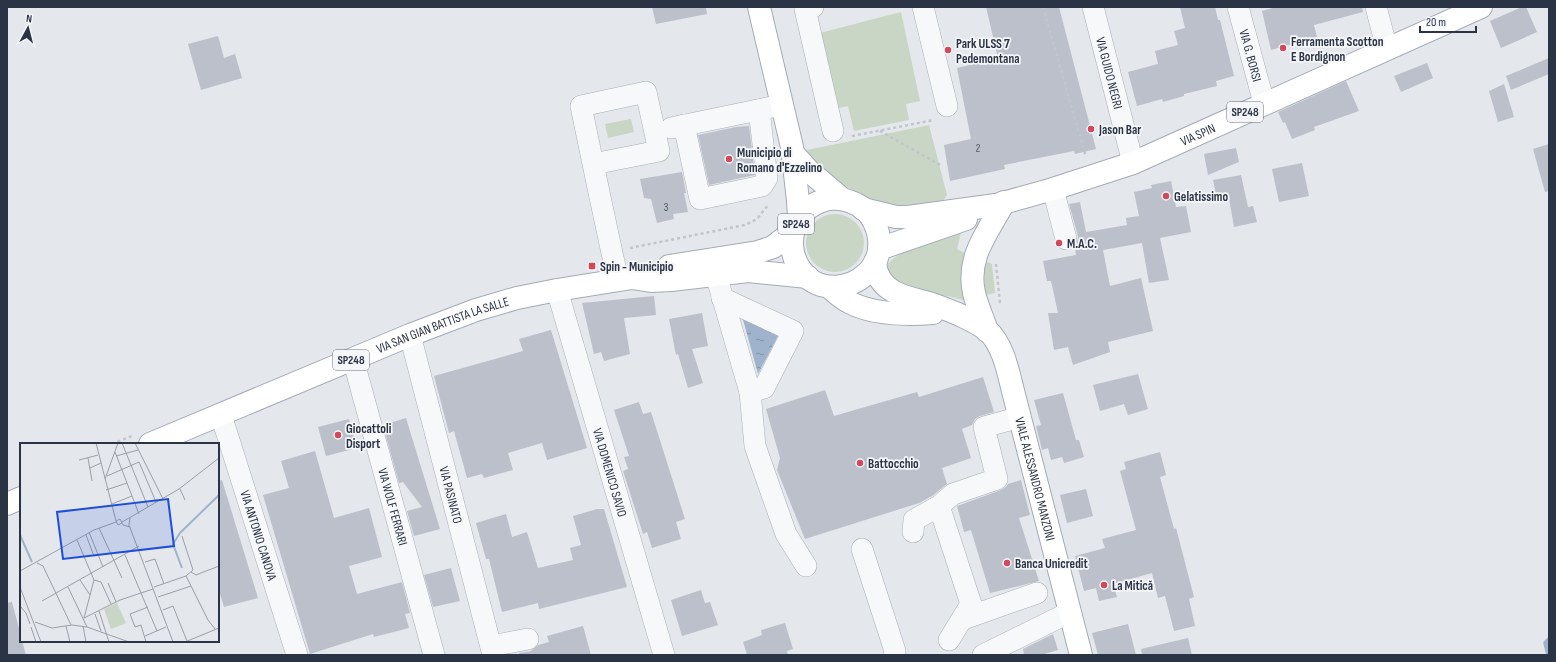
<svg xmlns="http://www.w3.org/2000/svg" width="1556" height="662" font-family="'Sofia Sans Condensed',sans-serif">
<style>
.green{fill:#c9d6c5}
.water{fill:url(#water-ripples)}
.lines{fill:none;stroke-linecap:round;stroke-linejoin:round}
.stream{stroke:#9fb4cc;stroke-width:5.5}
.building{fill:#bbc0ca}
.minor-casing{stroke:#a9aeb7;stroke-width:22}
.major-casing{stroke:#a3abb8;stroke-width:24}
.path{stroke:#c2c5cb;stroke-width:2.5;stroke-dasharray:3 3;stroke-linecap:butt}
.minor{stroke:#f7f8fa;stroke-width:21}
.major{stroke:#fff;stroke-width:22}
.poi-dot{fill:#d1495b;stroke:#f4f6f9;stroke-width:1.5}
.labels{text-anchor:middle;stroke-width:3.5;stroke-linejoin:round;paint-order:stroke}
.number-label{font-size:11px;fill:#4f5766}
.shield{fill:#f4f6f9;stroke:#676e7b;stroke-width:1}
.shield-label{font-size:12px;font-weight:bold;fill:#2b3445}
.poi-label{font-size:13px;font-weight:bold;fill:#2b3445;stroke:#f4f6f9;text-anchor:start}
.street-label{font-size:13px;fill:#2b3445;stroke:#f4f6f9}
.inset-river{fill:none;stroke:#9fb4cc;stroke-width:2}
.inset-road{fill:none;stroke:#9a9fa9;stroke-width:1}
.view{fill:#1d4ed8;fill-opacity:0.15;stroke:#1d4ed8;stroke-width:2}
.inset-edge{fill:none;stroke:#2b3445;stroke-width:2}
</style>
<defs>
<pattern id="water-ripples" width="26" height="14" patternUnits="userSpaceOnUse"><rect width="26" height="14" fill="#9fb4cc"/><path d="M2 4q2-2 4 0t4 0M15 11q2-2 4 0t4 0" fill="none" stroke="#8293a7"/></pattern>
</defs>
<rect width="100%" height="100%" fill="#e4e7ec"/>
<path class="green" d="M901,12l19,89 -14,3 3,16 -55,11 -6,-25 -9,2 -19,-75z
M631,119l3,13 -26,6 -3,-14z
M929,125l18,70 -7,10c-10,1 -21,3 -31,3 -24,0 -70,-22 -88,-38 -6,-5 -10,-14 -14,-20z
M806 243a29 29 0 1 1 58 0a29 29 0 1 1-58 0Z
M961,232l-4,17 10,5 2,48 -17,-5 -46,-9 -14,-9 -4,-5 -1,-9c11,-16 55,-27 74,-33z
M983,260l9,4 3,29 -9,2 -5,-11z"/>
<path class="water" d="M742,316l37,18 -21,40z"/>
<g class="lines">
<path class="stream" d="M1549,655l-3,-12 3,-3"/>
</g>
<path class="building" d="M652,7h54l1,7 -51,10z
M986,7h73l37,142 -21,5 -1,-3 -70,14 1,4 -55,12 -6,-36 27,-6 -14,-71 41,-10z
M1180,7h35l3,13h2l14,56 -18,5 1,5 -33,8v2l-21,6 -1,-3 -25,7 -9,-34 30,-8 -3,-13 23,-6 -4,-14 11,-3z
M1277,7h85l1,5 -49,13 3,12 -46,13 -9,-39z
M1522,7h4l11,25 -36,16 -11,-27z
M218,36l6,22 11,-4 7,24 -41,12 -13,-46z
M1549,58v16l-38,16 -5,-14z
M1427,63l6,15 -32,14 -7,-16z
M1346,81l13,30 -45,16 1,3 -23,9 -7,-17 -2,1 -5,-11z
M1504,84l10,33 -16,5 -9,-31z
M749,126l6,49 -46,10 -11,-50 38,-8z
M1549,144v47l-4,1 -12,-43z
M1236,148l3,14 -31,13 -4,-21z
M1302,163l7,33 -30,6 -7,-33z
M682,172l4,21h-2l4,19 -15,2 1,5 -17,4 -6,-24 -7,-1 -4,-19z
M1241,175l7,32 5,-1 4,16 -23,5 -5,-29 -12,2 -4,-20z
M1171,181l5,26 10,-1 5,26 -31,6 9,42 -20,3 -7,-40 -39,7 7,36 31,-8 12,53 -45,11 2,10 -37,13 -5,-18 -14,3 -6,-37h10l-7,-32h-4l-4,-20 33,-6 -1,-8 2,-4 1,-7 -9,-32 11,-2 6,30 41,-7 -1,-7 13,-2 -5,-24 18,-4 -1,-3z
M654,296l2,19 -32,3 6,36 -26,7 -3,-9 -7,2 -12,-51z
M702,313l6,33 -16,3 11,34 -15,5 -10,-34 -2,1 -7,-36z
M551,330l36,118 -40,12 -5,-17 -34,10 5,17 -29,8 -2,-4 -15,4 -13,-47 -5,2 -15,-57 89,-25 -4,-12z
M1138,374l10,35 -20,6 -4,-11 -24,7 -7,-26z
M983,377l11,35 -14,4 -5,3 -3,6 -10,4 9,29 -29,10 5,16 -15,12 -13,7 -114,36 -28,-69 3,-12 -14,-49 59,-19 9,26 83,-24 2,5z
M1063,393l13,47h3l5,17 -20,6 -2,-6 -11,3 -3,-12 -6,2 -6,-24 5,-1 -7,-25z
M639,402l4,12 8,-2 34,107 -9,3 5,17 -29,9 -5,-16 -4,2 -20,-63 5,-2 -4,-12 5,-1 -15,-46z
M406,418l34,111 -26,7 -7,-25 15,-4 -19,-25 -4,1 -16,-58z
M349,419l8,29 -31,8 -8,-29z
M315,451l19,67 35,-10 13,49 -33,9 8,28 45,-12 8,31 -5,1 4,14 -35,9 -1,-3 -63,20 -47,-159 26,-7 -8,-27z
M1160,452l6,23 -6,2 14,52 2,-1 18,69 -5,2 6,27 -21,5 -9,-35 -7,2 -6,-25 -39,11 4,13 -18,4 -3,-13 -12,3 -9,-35 30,-8 -3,-9 34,-9 -16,-59 6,-2 -2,-7z
M222,480l36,118 -34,9 -6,-20v-106z
M1021,480l9,35 -11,3 20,63 -49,12 -19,-63 -7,2 -7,-26 44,-16 5,-3 2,-3z
M1086,489l7,27 -26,7 -7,-28z
M597,509h7l23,78 -88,22 -1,-6 -36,9 -13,-53h-3l-10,-36 30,-9 6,23 15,-5 11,36 35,-8 -3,-12 11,-3 -8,-29z
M451,568l9,33 -27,6 -9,-32z
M701,590l4,13 5,-1 8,23 -36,11 -11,-36z
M12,602l9,34v5h1l4,14h-19v-52z
M785,623l8,26 -6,2 1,4h-41l-4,-13 19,-7 -1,-5z
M1128,624l8,31h-38l-6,-22z
M583,626l8,29h-71l-1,-2 12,-2 7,-6 11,-3 -2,-6z
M1053,634l5,16 -17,5h-17l-1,-6z
M1188,638l4,17h-50l-1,-6z"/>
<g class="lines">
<defs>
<g id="minor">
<path d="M813,7l-8,2 28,122"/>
<path d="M923,7l24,99"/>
<path id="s1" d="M1093,7l40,156"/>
<path id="s2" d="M1238,7l26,96"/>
<path d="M1376,7l11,42"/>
<path d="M684,125l16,74 62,-13 5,-8 -8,-68"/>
<path d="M671,128l101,-21"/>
<path d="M593,164l66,-13 -13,-59 -65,14c12,58 24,116 37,174"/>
<path d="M1053,189l13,50"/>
<path d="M716,275l34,117 5,54 31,88 20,32"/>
<path id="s3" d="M557,290l107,365"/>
<path d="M722,298l71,33 -29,57 -14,4"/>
<path id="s4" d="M410,335l83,320"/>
<path id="s5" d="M353,359l81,296"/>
<path id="s6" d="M221,415l76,240"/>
<path d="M939,506l32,98 -22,36"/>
<path d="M913,532l1,-12 25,-14 14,-12 44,-15 -13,-52 36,-10"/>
<path d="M862,549l33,102 -1,4"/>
<path d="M963,619l74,-26"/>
<path d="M491,646l37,-7"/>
<path d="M983,655l87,-43"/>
</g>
<g id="major">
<path d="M759,7l33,140 6,54 1,17"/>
<path d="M792,152l17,19 33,28"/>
<path id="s7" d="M863,209l33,8h12l88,-12 57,-16 80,-26 348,-156"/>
<path d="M879,249l87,-30"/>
<path id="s8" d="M875,262c-2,4 -5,9 -9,12 -16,15 -44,18 -60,2 -36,-37 3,-95 50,-72 16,7 25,27 23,45 0,4 -2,8 -3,12 -2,9 4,20 11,26 12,10 28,12 42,16 10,3 19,7 29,11 10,5 20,9 29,16 16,14 21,41 26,61l68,264"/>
<path d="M669,266l89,-14 15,-5 19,-15"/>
<path d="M829,287c6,5 13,12 20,15 24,13 57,13 84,11"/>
<path d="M987,331c-4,-13 -10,-25 -13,-38 -8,-36 14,-61 30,-91"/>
<path id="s9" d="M150,444l260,-109 66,-25 41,-12 40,-8 75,-12 19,3 20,-1 77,-9 60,6"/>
<path d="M7,504l14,-6"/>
</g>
</defs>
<use href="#minor" class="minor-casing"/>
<use href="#major" class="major-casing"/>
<path class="path" d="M1043,7l43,150
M880,131l62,35
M852,136l82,-16
M630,248l115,-23 12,-6 11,-14
M996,264l4,39
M112,444l20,-8"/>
<use href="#minor" class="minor"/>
<use href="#major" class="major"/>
</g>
<g class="poi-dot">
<circle cx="1283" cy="48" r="4"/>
<circle cx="948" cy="50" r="4"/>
<circle cx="1091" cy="129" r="4"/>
<circle cx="729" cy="159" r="4"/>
<circle cx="1166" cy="196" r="4"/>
<circle cx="1059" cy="243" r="4"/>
<rect x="588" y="262" width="8" height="8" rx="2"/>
<circle cx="338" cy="435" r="4"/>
<circle cx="860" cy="463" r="4"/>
<circle cx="1007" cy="563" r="4"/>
<circle cx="1104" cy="585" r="4"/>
</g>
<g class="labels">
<g class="number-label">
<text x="978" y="152">2</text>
<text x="666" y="211">3</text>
</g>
<g class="shield">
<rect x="1227" y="102" width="36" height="20" rx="3"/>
<rect x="778" y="214" width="36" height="20" rx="3"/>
<rect x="333" y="350" width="36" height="20" rx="3"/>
</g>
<g class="shield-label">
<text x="1245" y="116">SP248</text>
<text x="796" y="228">SP248</text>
<text x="351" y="364">SP248</text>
</g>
<g class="poi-label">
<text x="1291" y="46">Ferramenta Scotton<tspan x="1291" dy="15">E Bordignon</tspan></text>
<text x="956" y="48">Park ULSS 7<tspan x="956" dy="15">Pedemontana</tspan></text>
<text x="1099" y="134">Jason Bar</text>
<text x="737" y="157">Municipio di<tspan x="737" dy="15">Romano d'Ezzelino</tspan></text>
<text x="1174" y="201">Gelatissimo</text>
<text x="1067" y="248">M.A.C.</text>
<text x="600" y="271">Spin - Municipio</text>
<text x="346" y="433">Giocattoli<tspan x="346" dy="15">Disport</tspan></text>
<text x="868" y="468">Battocchio</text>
<text x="1015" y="568">Banca Unicredit</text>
<text x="1112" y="590">La Mitică</text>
</g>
<g class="street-label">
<text dy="5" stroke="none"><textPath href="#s2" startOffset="50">VIA G. BORSI</textPath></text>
<text dy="5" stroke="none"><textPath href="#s1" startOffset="68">VIA GUIDO NEGRI</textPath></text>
<text dy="5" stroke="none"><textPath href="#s7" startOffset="349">VIA SPIN</textPath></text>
<text dy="5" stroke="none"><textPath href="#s9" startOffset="316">VIA SAN GIAN BATTISTA LA SALLE</textPath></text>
<text dy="5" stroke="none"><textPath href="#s3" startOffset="190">VIA DOMENICO SAVIO</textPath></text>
<text dy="5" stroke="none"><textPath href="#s8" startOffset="571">VIALE ALESSANDRO MANZONI</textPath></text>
<text dy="5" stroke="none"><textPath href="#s4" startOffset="165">VIA PASINATO</textPath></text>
<text dy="5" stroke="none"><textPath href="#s5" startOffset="153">VIA WOLF FERRARI</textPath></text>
<text dy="5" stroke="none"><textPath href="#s6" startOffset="126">VIA ANTONIO CANOVA</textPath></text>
</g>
</g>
<g transform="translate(20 443)">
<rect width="199" height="199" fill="#e4e7ec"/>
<path d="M97,160l9,20 -15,6 -7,-20z" fill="#c9d6c5"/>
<path class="inset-river" d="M0,92l12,27M162,125l-9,-24 7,-11 39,-38"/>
<path class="inset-road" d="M76,0l20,78M102,0l26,64M115,0l28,56M95,9l24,62M96,13l22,-6M68,15l4,23M59,17l19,-5M119,19l17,40M70,25l11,-5M87,33l32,-14M85,36l13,-36M160,46l5,11M86,47l21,-7M92,61l20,-8M110,75l-1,7 44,117M102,79l57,-33 40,-31M102,80l-4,2 -2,-4 4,-2 3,6 7,2M79,85l23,50M69,89l14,35M66,92l8,21 3,-1M57,97l17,40 -10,38M105,112l32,76M125,119l10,-3 9,25M17,120l6,3 28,59M0,128l74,-41 22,-8M171,129l5,3 23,-9M166,133l22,44 7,9M60,137l10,15M74,137l7,2 10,22M88,140l8,19M0,144l21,55M48,144l19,40M134,144l32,-11 7,-6 -11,-34M138,154l33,-11M22,158l97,-55M0,163l6,7 4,11M143,167l10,-4 14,35M79,168l10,31M75,171l6,17M64,175l36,-18 33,-11M15,179l17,6 20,-3 15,2 42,15M46,183l4,16M63,183l3,16M11,184l5,15M125,193l21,-9M126,199l-5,-17 -6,2 -5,-13 18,-7M165,199l34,-14"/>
<path class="view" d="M148,56l6,47 -111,13 -6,-47z"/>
<rect width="199" height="199" class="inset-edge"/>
</g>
<rect width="1556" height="662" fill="none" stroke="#2b3445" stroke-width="16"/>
<g transform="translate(28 28) rotate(7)" stroke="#f4f6f9" stroke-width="3" paint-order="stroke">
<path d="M0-3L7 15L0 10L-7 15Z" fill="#2b3445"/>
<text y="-6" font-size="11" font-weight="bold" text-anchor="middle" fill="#2b3445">N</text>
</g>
<path d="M1420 26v6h56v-6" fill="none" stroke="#2b3445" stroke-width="2"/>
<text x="1426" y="26" font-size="12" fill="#2b3445" stroke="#f4f6f9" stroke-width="3" paint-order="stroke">20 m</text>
</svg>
